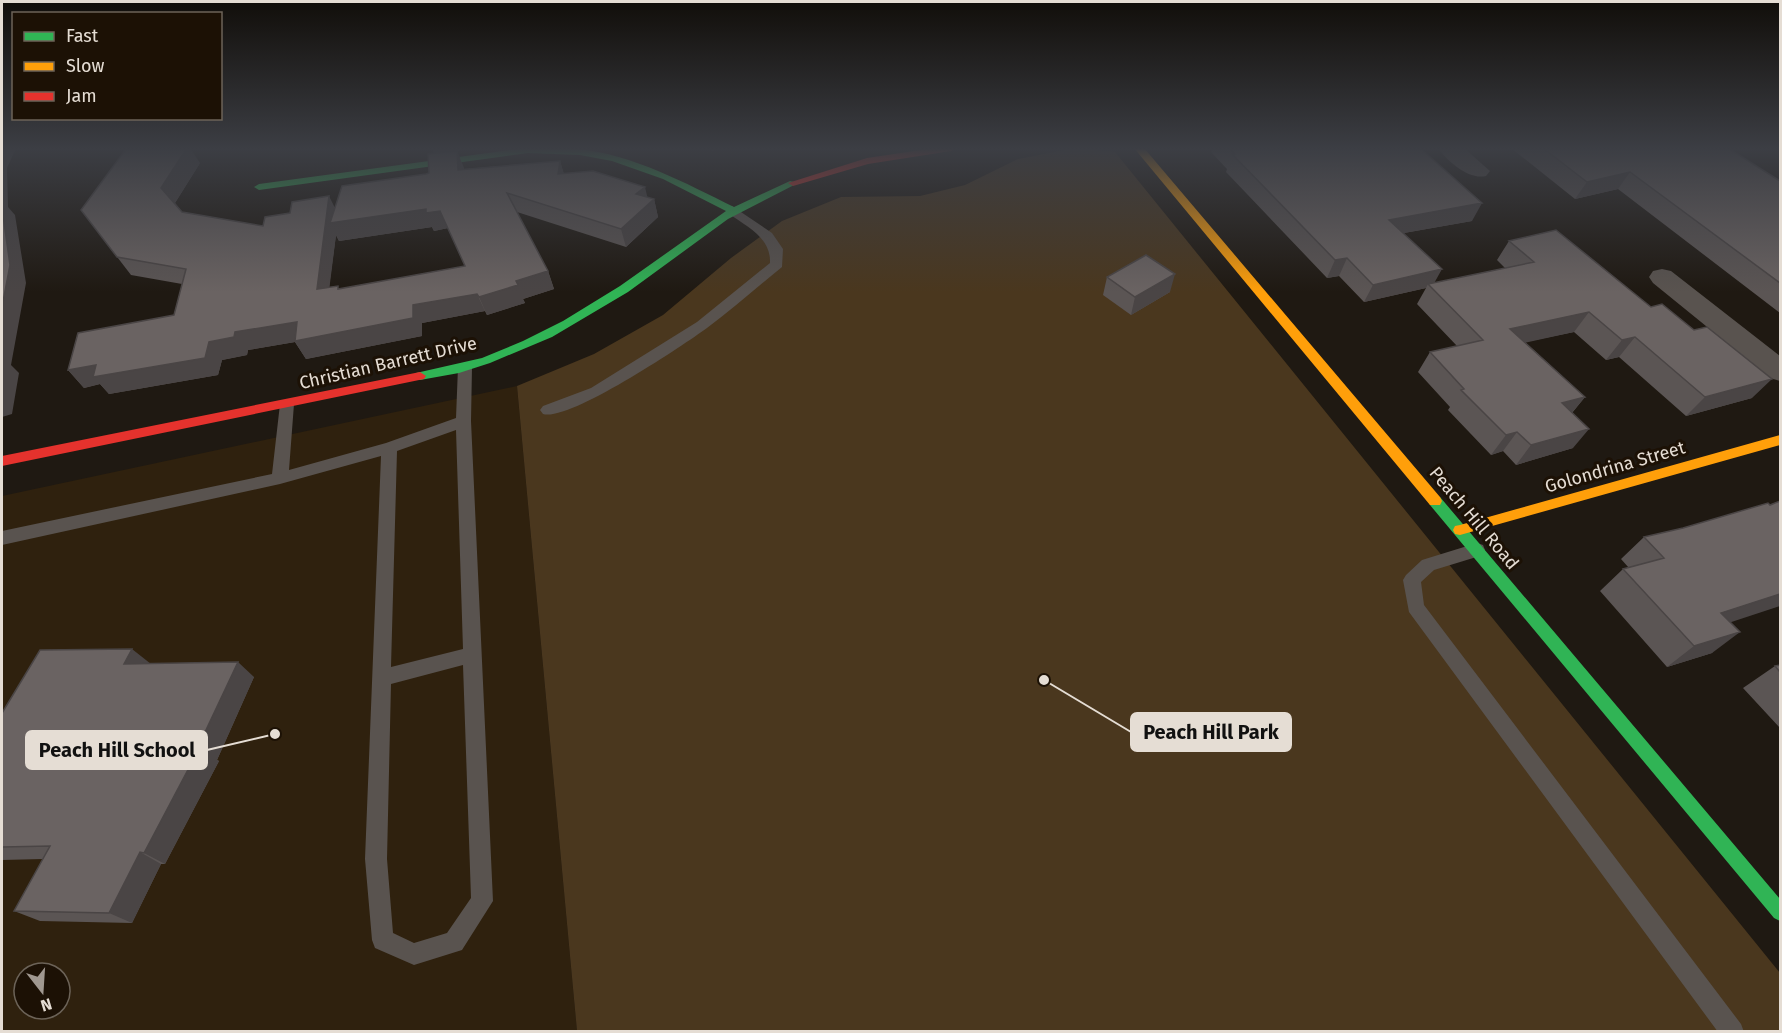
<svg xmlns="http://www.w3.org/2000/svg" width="1782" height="1033" font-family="'Fira Sans',sans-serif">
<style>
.built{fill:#2f210e;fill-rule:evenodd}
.green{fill:#4a371e}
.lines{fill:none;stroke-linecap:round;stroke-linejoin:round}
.lane{fill:#59534f;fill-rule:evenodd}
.street{fill:#59534f;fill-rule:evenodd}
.fast{fill:#30b455;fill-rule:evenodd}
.slow{fill:#ff9f0a;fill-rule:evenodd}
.jam{fill:#e5322d;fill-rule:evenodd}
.wall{fill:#5b5554;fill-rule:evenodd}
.shaded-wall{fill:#4a4545}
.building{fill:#6a6362;stroke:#4a4545;stroke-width:1.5}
.labels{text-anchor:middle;stroke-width:6;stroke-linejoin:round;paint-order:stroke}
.street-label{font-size:18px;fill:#e5ddd4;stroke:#1c1105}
.leader{fill:none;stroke:#e5ddd4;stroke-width:2}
.callout-dot{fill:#e5ddd4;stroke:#1c1105;stroke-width:2}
.callout{fill:#e5ddd4;stroke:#e5ddd4;stroke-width:2}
.callout-label{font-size:20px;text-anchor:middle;font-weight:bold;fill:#111}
</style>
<rect width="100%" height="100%" fill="#1f1912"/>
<path class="built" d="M517,386l60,645h-575v-535zM24,973h36v36h-36z"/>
<path class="green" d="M1075,148l40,4 665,821v58h-1203l-60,-645 77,-32 69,-39 68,-57 51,-37 59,-24 79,-1 45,-11 53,-26z"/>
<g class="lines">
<path class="lane" d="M732,206l40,27 11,16 -1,18c-25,20 -49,42 -75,61 -25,18 -138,94 -164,86l-3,-4 3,-4 48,-18 106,-66 73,-59c1,-26 -23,-36 -42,-50l-2,-3z
M465,362l7,5 -1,54 22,480 -31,49 -48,15 -39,-17 -3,-8 -7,-81 16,-403 -101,28 -278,61v-14l270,-57 8,-70 2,-4h10l2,4 -5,66 97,-27 70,-25 2,-51zM456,430l7,219 -72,18 6,-216zM463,665l8,233 -24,35 -33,10 -21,-10 -6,-74 4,-175z
M1477,543l6,2 2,5 -2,5 -49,15 -13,12 3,23 317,419 3,8h-26l-309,-420 -6,-32 3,-5 16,-15z"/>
<path class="street" d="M1438,148h26l26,23 -4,5c-17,4 -38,-14 -48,-28z
M1662,269l9,2 109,85v25l-10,-3 -117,-95 -4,-6 4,-6z"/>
<path class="fast" d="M524,148c18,0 37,-1 55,1 55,6 106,34 155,58l56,-26 8,2 -70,36 -100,73 -76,45 -62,26 -31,10 -39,7 -6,-4 2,-3 66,-15 41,-17 40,-20 57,-35 106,-75 -63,-32 -51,-18 -32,-6 -52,-2 -269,37 -5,-3 5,-3z
M1435,496l5,1 340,402v22l-6,-3 -344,-413 -2,-4 2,-4z"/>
<path class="slow" d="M1134,148h10l296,349 2,4 -2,4h-10z
M1780,435v10l-320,90 -5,-1 -2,-4 2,-4 5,-1z"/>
<path class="jam" d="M934,148h22l-5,3 -83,13 -75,22 -5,-3 79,-25z
M420,372l6,4 -2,3 -422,87v-10z"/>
</g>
<path class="wall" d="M702,148h15l-4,3z
M1212,148h208l52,73 -68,12 30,50 71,-15 -8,-8 12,-19 243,157 -66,18 -67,-59 -13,3 -32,-28 -49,10 60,55 -13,16 1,35 -57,17 -13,-14 -12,4 -43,-45 2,-3 -32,-35 12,-20 27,-6 -40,-42 9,-16 -62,14 -25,-26 -12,2 -101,-106 1,-3 -16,-17z
M1511,148h217l52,33v132l-162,-124 -43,10z
M463,150l-6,1 7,18 96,-8 4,13 90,25 4,18 -32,30 -109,-35 31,59 6,18 -31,10 2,4 -38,12 -2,-4 -63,12v13l-116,23 -11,-17 -47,8 -1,5 -25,5 -4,15 -109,19 -9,-10 -16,4 -16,-18 106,-55 8,-31 -51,-9 -50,-65 119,-47 -25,40 7,9 81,14 72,-19 91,-33 3,-1 -1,-19zM432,227l2,4 14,-3 17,38 -125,23 -11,-2 7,-52 3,6z
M1107,277l63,15 -39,23 -28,-20z
M1644,537l87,86 -19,30 -45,14 -67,-76 23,-22 6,-1 -8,-9z
M150,663l104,14 -37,83 2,1 -54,103h-4l-29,59 -92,-2 -26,-10 29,-52 -41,1v-147z
M1780,665v63l-37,-40 32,-22z"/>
<path class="shaded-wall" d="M2,148h14l-9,20 1,39 7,8 11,68 -15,82 8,8 -7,41 -10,3z
M187,148h3l10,15 -27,43 -12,-18z
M432,148h31v2l-6,1 7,17 1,19 -31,-33z
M560,161l5,18 -7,-5z
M1630,172l-12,17 -43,10 12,-17z
M645,187l4,17 5,-5 4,18 -32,30 -5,-18 15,-35z
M329,196l9,18 88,-5 14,2 8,17 -14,3 -2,-4 -93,14 -3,-6 -9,72 -10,-18z
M1482,203l-10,18 -91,16 8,-17z
M1347,258l-8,18 -12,2 8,-18z
M1442,269l-10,18 -4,-3 -2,4 -62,14 9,-17z
M548,271l6,18 -31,10 2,4 -38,12 -8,-18 37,-16z
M1175,274l-5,18 -39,23 4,-18z
M477,294l8,17 -63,12v13l-116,23 -11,-17 -47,8 -1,5 -25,5 -4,15 -109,19 -9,-10 -16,4 -16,-18 141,-28 26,-10 62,-10 116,-17z
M1589,312l-15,20 -77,17 13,-20z
M1635,337l-16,20 -13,3 16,-20z
M1772,379l-20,19 -66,18 19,-19z
M1585,397l-16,19 -7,-13z
M1589,429l-16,19 -57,17 15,-20z
M1517,432l-14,19 -12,4 15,-20z
M1780,594v12l-85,28 26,-21z
M1740,632l-28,21 -45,14 27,-21z
M132,649l19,15h-27z
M238,662l16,15 -37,83 2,1 -54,103 -21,-11 54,-106z
M140,852l21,12 -29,59 -23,-10z"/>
<path class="building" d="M144,148h43l-26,40 21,24 81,14 2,-9 25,-4 2,-11 37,-6 -12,93 21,-3v3l127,-23 -25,-55 -14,2v-4l-96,14 12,-37 84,-12 3,-1 -1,-19 29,-3 1,19 102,-9 -2,13 35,-3 52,16 -9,7 18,5 -33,30 -114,-36 41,78 -32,10 2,4 -39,12 -2,-3 -64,11v13l-118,23 2,-19 -62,10 -1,5 -25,5 -4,16 -112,19 3,-12 -28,5 10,-37 96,-18 12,-46 -69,-12 -36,-47 45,-61z
M1229,148h191l62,55 -93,17 53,49 -69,16 -26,-27 -12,2 -103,-106h3z
M1543,148h185l52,33v102l-150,-111 -43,10z
M2,208l8,57 -8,42z
M1556,230l95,77 11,-3 32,26 13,-3 65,52 -67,18 -70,-60 -13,3 -33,-28 -79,17 75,68 -23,6 27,26 -58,16 -14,-13 -11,3 -45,-45 3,-1 -34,-37 53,-12 -55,-56 106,-22 -25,-21z
M1146,255l29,19 -40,23 -28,-20z
M1780,501v93l-59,19 19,19 -46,14 -71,-77 41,-11 -20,-21 39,-9 85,-25 2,2z
M132,649l-8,15 114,-2 -40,85h2l-56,106 -4,-1 -31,61 -95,-2 36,-65 -48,1v-134l38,-63z
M1780,665v7l-5,-6z"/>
<linearGradient id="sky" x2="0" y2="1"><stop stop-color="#110e0a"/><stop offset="0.51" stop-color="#3c3e44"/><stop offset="1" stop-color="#3c3e44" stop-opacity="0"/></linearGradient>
<rect width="1782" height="292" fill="url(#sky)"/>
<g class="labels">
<g class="street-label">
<text transform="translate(388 363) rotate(-13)" y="6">Christian Barrett Drive</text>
<text transform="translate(1615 467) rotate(-16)" y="6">Golondrina Street</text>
<text transform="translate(1474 518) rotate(50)" y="6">Peach Hill Road</text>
</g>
</g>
<path class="leader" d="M1044 680L1131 732M275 734L207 750"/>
<g class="callout-dot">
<circle cx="1044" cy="680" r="6"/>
<circle cx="275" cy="734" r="6"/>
</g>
<g class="callout">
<rect x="1131" y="713" width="160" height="38" rx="6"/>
<rect x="26" y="731" width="181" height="38" rx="6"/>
</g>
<g class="callout-label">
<text x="1211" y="739">Peach Hill Park</text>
<text x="117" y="757">Peach Hill School</text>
</g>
<rect width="1782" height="1033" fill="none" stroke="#e5ddd4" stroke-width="6"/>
<rect x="12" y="12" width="210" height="108" fill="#1c1105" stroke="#6c6358" stroke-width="1.5"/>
<rect x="24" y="32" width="30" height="9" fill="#30b455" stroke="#6c6358" stroke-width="1.5"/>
<text x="66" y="42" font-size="18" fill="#e5ddd4">Fast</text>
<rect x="24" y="62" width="30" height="9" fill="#ff9f0a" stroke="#6c6358" stroke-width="1.5"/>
<text x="66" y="72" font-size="18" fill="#e5ddd4">Slow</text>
<rect x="24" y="92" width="30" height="9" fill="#e5322d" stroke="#6c6358" stroke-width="1.5"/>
<text x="66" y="102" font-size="18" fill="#e5ddd4">Jam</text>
<g transform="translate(42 991) rotate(163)"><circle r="28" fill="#1c1105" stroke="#6c6358" stroke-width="1.5"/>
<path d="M0-4.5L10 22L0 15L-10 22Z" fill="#a09890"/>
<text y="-9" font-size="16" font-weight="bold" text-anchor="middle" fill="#e5ddd4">N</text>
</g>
</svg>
